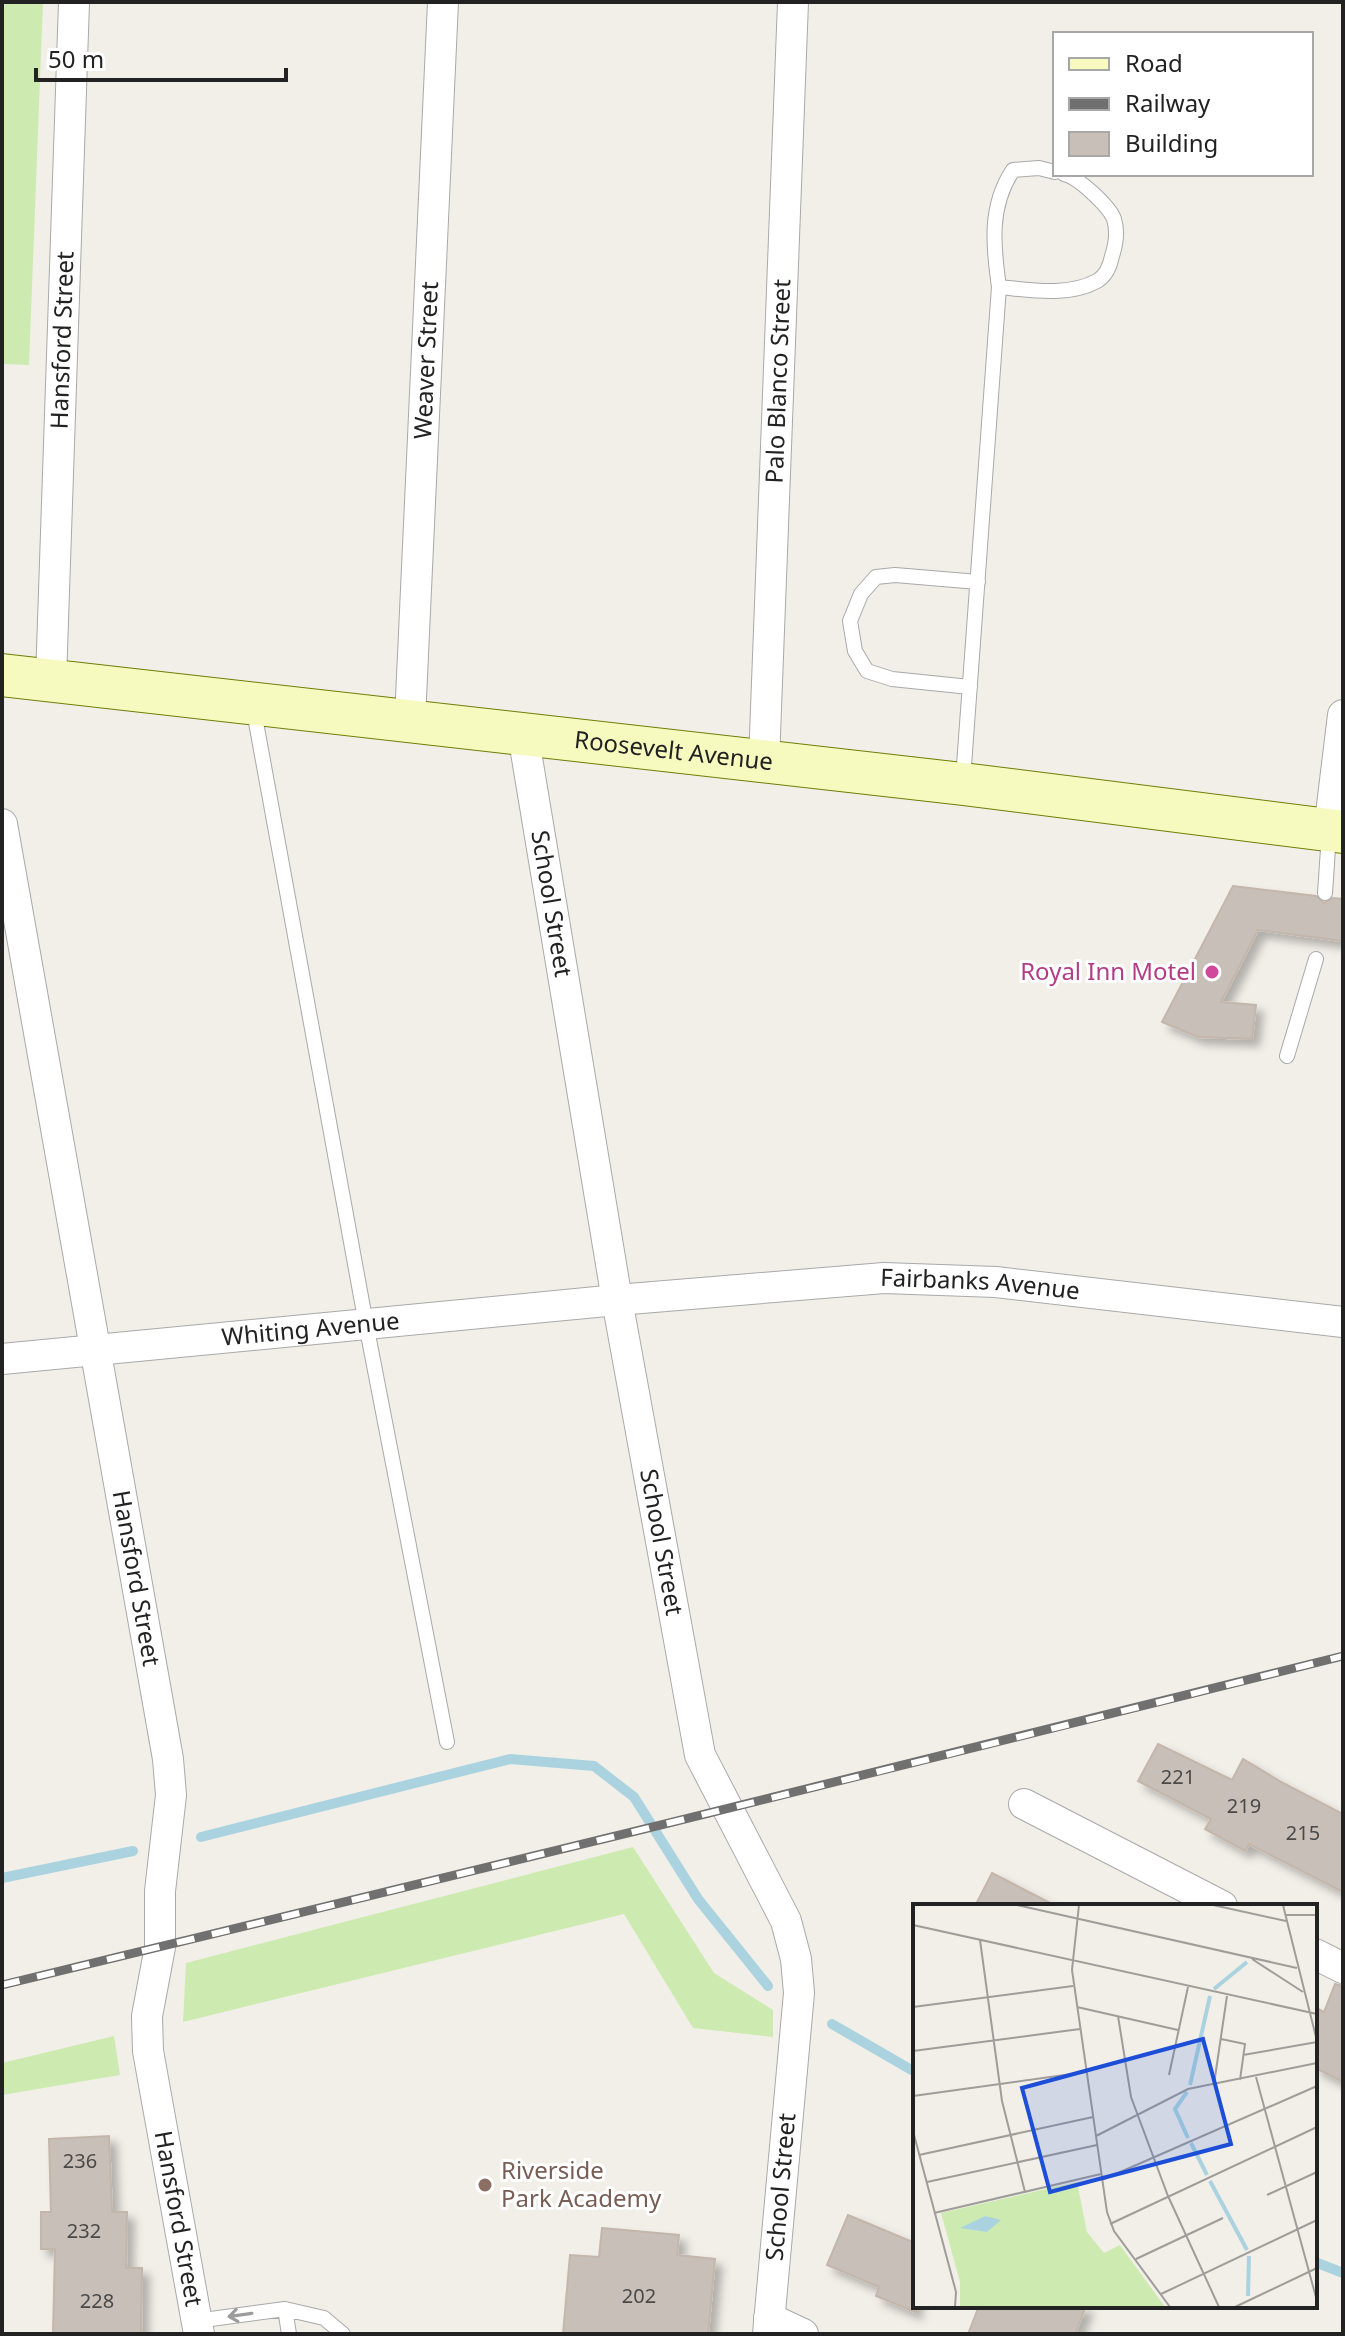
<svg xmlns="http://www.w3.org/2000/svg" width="1345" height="2336" font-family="'Noto Sans',sans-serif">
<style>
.grass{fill:#cdebb0}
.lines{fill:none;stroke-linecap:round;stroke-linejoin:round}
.stream{stroke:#aad3df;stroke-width:10}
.building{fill:#c7bfb8;stroke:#c4b6ab;stroke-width:2;filter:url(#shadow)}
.service-casing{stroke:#a9a9a9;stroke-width:16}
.minor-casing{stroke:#a9a9a9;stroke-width:32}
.secondary-casing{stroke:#707d05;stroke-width:44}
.service{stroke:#fff;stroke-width:14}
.minor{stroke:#fff;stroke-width:30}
.secondary{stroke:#f7fabf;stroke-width:42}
.rail-casing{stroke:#707070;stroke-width:9}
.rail{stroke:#fff;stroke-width:6;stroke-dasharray:18;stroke-linecap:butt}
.oneway{stroke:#9c9c9c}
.hotel-dot{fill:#d1479c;stroke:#fff;stroke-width:3}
.education-dot{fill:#8d6e63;stroke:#fff;stroke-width:3}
.labels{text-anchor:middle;stroke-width:6;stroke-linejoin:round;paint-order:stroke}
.number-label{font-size:20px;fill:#4b4948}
.street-label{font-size:24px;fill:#222;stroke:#fff}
.hotel-label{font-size:24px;fill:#b23c85;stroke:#fff;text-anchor:end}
.education-label{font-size:24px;fill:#785e54;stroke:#fff;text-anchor:start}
.inset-river{fill:none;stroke:#aad3df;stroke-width:4}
.inset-road{fill:none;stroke:#9f9d99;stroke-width:2}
.view{fill:#1d4ed8;fill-opacity:0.15;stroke:#1d4ed8;stroke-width:4}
.inset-edge{fill:none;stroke:#222;stroke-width:4}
</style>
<defs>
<filter id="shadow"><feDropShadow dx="7" dy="7" stdDeviation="4" flood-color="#0004"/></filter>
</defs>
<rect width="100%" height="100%" fill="#f2efe9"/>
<path class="grass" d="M2,2h41l-14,363 -27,-1z
M633,1847l81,126 59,37v27l-80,-9 -69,-114 -441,108 3,-59z
M114,2036l6,39 -118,20v-32z"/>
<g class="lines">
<path class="stream" d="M201,1837l309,-78 84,7 40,31 64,102 70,87
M2,1878l131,-27
M832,2024l83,48
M1315,2262l28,11"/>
</g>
<path class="building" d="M1233,886l83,10 8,7 9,-5 10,1v42l-85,-11 -37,72 35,3 -4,34 -54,-2 -36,-15z
M1158,1744l74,36 11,-21 40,24 60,31v78l-94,-48 -4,7 -40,-22 6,-10 -73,-38z
M992,1873l64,33h-81z
M1335,1984l8,2v96l-28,-14v-61l9,5z
M109,2136l3,76h15l-1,56h16l-1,66 -88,-1 2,-84h-14v-37h10l-2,-73z
M848,2215l67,28v69l-39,-16 3,-9 -52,-22z
M602,2228l77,7 -2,20 38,4 -7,75h-145l7,-79 29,2z
M979,2306h107l-11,28h-107z"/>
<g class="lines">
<defs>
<path id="service" d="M999,287c31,3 69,10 98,-6 9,-5 13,-15 15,-25 4,-12 6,-24 2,-37 -5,-13 -36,-42 -50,-45
M970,687l-78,-8 -25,-8 -12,-20 -5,-30 11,-27 15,-17 19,-2 83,7
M253,706l113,618 81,418
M963,779l36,-492c-6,-42 -10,-81 14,-117l26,-2 16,4
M1325,893l4,-59
M1287,1056l29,-97
M285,2309l4,25
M196,2321l89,-12 39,9 19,16"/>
<g id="minor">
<path id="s1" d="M51,680l23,-678"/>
<path id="s2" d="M410,720l33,-718"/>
<path id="s3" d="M523,734l94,566 83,455 86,166 10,38 3,34 -31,341"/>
<path id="s4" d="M764,761l29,-759"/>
<path id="s5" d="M2,824l166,935 3,36 -11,96v56l-13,69 1,35 51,283"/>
<path d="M1329,830l14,-115"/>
<path id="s6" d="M2,1359l615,-59 267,-22 112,4 347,40"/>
<path d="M1024,1804l198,102"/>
<path d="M1315,1954l28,14"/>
<path d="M769,2318l34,16"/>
</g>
<g id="secondary">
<path id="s7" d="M2,675l961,109 380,48"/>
</g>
</defs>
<use href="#service" class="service-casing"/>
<use href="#minor" class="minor-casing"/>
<use href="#secondary" class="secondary-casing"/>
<use href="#service" class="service"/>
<use href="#minor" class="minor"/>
<use href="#secondary" class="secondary"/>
<defs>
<path id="rail" d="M2,1985c447,-108 895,-217 1341,-329"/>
</defs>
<use href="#rail" class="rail-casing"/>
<use href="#rail" class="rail"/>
</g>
<defs><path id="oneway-shaft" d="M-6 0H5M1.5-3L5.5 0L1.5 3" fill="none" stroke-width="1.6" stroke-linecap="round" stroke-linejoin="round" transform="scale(2)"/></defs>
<use class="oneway" href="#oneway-shaft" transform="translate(240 2315) rotate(172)"/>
<circle class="hotel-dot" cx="1212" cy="972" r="8"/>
<circle class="education-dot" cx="485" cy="2185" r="8"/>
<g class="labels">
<g class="number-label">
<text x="1178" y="1784">221</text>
<text x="1244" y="1813">219</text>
<text x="1303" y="1840">215</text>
<text x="80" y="2168">236</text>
<text x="84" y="2238">232</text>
<text x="639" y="2303">202</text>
<text x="97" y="2308">228</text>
</g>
<g class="street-label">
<text dy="8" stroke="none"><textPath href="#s1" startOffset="340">Hansford Street</textPath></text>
<text dy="8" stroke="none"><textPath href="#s2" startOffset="360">Weaver Street</textPath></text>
<text dy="8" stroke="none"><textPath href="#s4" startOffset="380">Palo Blanco Street</textPath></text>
<text dy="8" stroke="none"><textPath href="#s7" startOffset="676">Roosevelt Avenue</textPath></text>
<text dy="8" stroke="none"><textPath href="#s3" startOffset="172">School Street</textPath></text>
<text dy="8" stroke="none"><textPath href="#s6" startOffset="982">Fairbanks Avenue</textPath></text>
<text dy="8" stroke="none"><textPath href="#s6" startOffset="310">Whiting Avenue</textPath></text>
<text dy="8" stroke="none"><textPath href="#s3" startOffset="820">School Street</textPath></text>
<text dy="8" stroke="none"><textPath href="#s5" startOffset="766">Hansford Street</textPath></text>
<text transform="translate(781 2187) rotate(-85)" y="8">School Street</text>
<text dy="8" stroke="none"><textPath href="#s5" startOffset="1414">Hansford Street</textPath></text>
</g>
<g class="hotel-label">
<text x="1196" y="980">Royal Inn Motel</text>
</g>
<g class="education-label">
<text x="501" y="2179">Riverside<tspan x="501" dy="28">Park Academy</tspan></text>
</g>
</g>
<g transform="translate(913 1904)">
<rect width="404" height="404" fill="#f2efe9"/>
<path d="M164,278l10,50 17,21 16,-8 45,62h-205v-25l-19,-69z" fill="#cdebb0"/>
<path d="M72,312l16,4 -14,12 -27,-4z" fill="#aad3df"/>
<path class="inset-river" d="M301,85l33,-27M277,181l20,-89M274,188l-12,17 13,29M278,239l16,32M297,277l37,69M335,392l1,-40"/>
<path class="inset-road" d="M104,1l280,63M166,1l-7,65 35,242 7,19 56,76M300,1l73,16M370,1l34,136M372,11h32M0,21l404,89M67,36l22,161 23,91M339,55l51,33M0,103l160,-21M164,103l101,23M205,112l13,81 37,99 51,111M308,135l24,5 -5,36M0,147l167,-22M330,151l74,-13M256,171l19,-88M343,173l61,224M301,180l13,-88M0,192l173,-24M0,227l43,161 -1,15M183,232l92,-47 129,-26M6,251l174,-38M189,276l215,-94M14,278l170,-37M354,291l50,-23M21,309l167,-39M197,320l207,-97M223,355l87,-41M248,390l156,-74M322,403l82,-39"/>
<path class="view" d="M290,135l28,105 -181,48 -28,-104z"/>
<rect width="404" height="404" class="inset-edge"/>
</g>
<rect width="1345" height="2336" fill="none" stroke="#222222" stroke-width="8"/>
<rect x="1053" y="32" width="260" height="144" fill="#ffffff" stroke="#a7a7a7" stroke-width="2"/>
<rect x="1069" y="58" width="40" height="12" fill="#f7fabf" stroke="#a7a7a7" stroke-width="2"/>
<text x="1125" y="72" font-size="24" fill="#222222">Road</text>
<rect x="1069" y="98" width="40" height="12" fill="#707070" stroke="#a7a7a7" stroke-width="2"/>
<text x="1125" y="112" font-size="24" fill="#222222">Railway</text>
<rect x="1069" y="132" width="40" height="24" fill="#c7bfb8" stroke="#a7a7a7" stroke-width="2"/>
<text x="1125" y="152" font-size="24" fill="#222222">Building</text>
<path d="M36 68v12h250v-12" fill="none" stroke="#222222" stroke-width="4"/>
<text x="48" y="68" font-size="24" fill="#222222" stroke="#ffffff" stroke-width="6" paint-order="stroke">50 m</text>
</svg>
